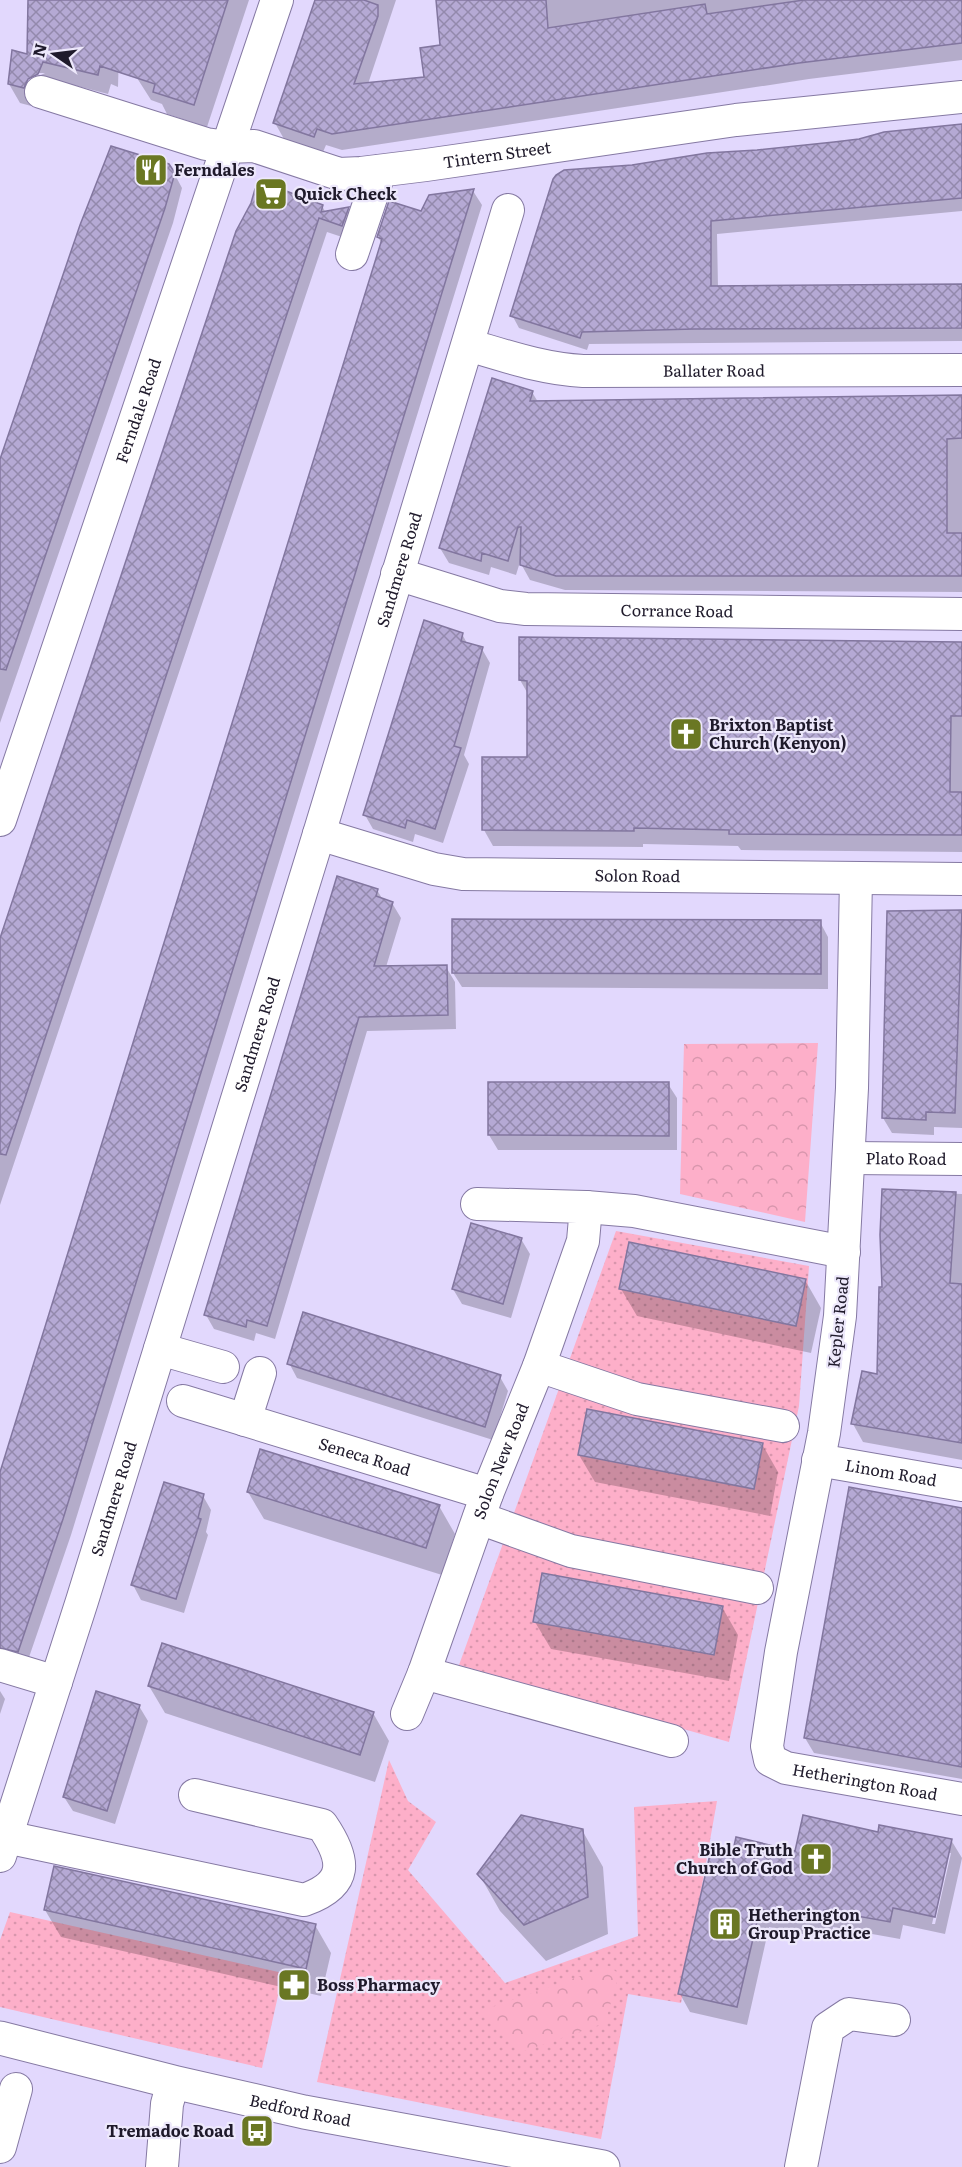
<svg xmlns="http://www.w3.org/2000/svg" width="962" height="2167" font-family="Literata,serif">
<style>
.grass{fill:url(#grass-dots)}
.park{fill:url(#park-crowns)}
.shadow{fill:#0003;fill-rule:evenodd}
.building{fill:url(#building-cross-hatch);stroke:#82769f;stroke-width:1.5}
.lines{fill:none;stroke-linecap:round;stroke-linejoin:round}
.minor-casing{stroke:#8579a3;stroke-width:34}
.major-casing{stroke:#8579a3;stroke-width:35}
.minor{stroke:#fff;stroke-width:32}
.major{stroke:#fff;stroke-width:33}
.labels{text-anchor:middle;stroke-width:4.5;stroke-linejoin:round;paint-order:stroke}
.street-label{font-size:16px;fill:#1f1a2b;stroke:#ede8fb}
.poi-label{font-size:16px;font-weight:bold;fill:#1f1a2b;stroke:#ede8fb;text-anchor:start}
</style>
<defs>
<pattern id="grass-dots" width="8" height="8" patternUnits="userSpaceOnUse" patternTransform="scale(1.5)"><rect width="8" height="8" fill="#fdafc9"/><path d="M2 2h.1M6 6h.1" fill="none" stroke="#d896ad" stroke-width="1.8" stroke-linecap="round"/></pattern>
<pattern id="park-crowns" width="20" height="18" patternUnits="userSpaceOnUse" patternTransform="scale(1.5)"><rect width="20" height="18" fill="#fdafc9"/><path d="M2 6a3 3 0 1 1 6 0M12 15a3 3 0 1 1 6 0" fill="none" stroke="#d896ad"/></pattern>
<pattern id="building-cross-hatch" width="8" height="8" patternUnits="userSpaceOnUse" patternTransform="scale(1.5)"><rect width="8" height="8" fill="#b5a9d4"/><path d="M0 0l8 8M0 8l8-8" fill="none" stroke="#9389ac"/></pattern>
</defs>
<rect width="100%" height="100%" fill="#e2d8fd"/>
<path class="grass" d="M616,1231l193,35 -10,140 -70,336 -270,-77z
M389,1760l19,41 28,21 -28,48 97,113 133,-47 -4,-129 83,-6 -36,202 -53,-9 -27,145 -284,-57z
M10,1912l273,61 -21,95 -262,-61v-67z"/>
<path class="park" d="M818,1043l-13,179 -125,-28 4,-150z
M609,1966l10,8 -14,49 -81,28 -43,-40z"/>
<path class="shadow" d="M30,0h81l9,17 -2,70 -7,-3 -3,10 -54,-14 -19,27 -15,-4 -11,-19 19,-28zM38,73h7l-23,11 -1,-3z
M162,0h87l-42,127 -40,-13 -5,-10 -11,-4 -14,-22z
M317,0h79l-28,84 57,-6 17,-32 -5,-46h525v60l-153,19 -467,71 -16,-5 -3,7 -39,-13 -9,-16z
M962,126v85l-245,23 1,53 244,-1v55l-373,3 -2,6 -68,-22 -7,-13 120,-149 228,-26z
M174,173l8,15 -9,35 -173,500v-261z
M473,191l9,14 -411,1330 -45,131 -26,-1v-189l382,-1232 -4,-7 44,-24z
M322,206l4,7 22,-4 8,14 -5,17 -24,-8 -327,973v-263z
M532,392l6,10 424,-5v195l-397,-2 -35,-10 -10,-18 -4,13 -25,-8 -2,8 -40,-12 -9,-15z
M462,634l6,11 14,4 8,14 -26,92 5,9 -26,79 -28,-9 -2,8 -40,-13 -8,-14z
M962,644v208l-221,-2 -3,-4 -95,-2v3l-150,-1 -9,-16 44,-71v-65l-8,-14z
M377,890l6,10 9,3 9,15 -15,49h60l9,15 1,47 -89,2 -92,308 -19,-6 -2,8 -40,-12 -8,-14z
M962,910v218l-28,-1v8l-42,-2 -9,-15 6,-206z
M820,922l8,15v52l-366,-2 -9,-14z
M489,1083l179,1 9,14v52h-179l-9,-15z
M883,1191l79,3v266l-99,-18 -10,-18 25,-48 5,-87z
M521,1239l9,15 -19,64 -49,-14 -9,-15z
M805,1280l16,28 -10,45 -174,-37 -16,-27z
M289,1363l211,14 8,14 -15,49 -196,-62z
M762,1444l16,28 -8,44 -175,-34 -16,-27z
M248,1492l191,14 16,28 -13,41 -178,-56z
M203,1496l8,14 -5,22 2,3 -24,78 -43,-13 -8,-15z
M962,1509v270l-148,-26 -9,-15z
M722,1607l16,28 -9,46 -178,-32 -16,-27z
M149,1686l224,27 16,28 -14,41 -210,-69z
M0,1691l5,8 -5,15z
M139,1706l9,15 -33,103 -42,-13 -9,-14z
M582,1830l21,37 5,67 -62,27 -46,-50 -21,-37z
M879,1833l72,7 11,18 -17,76 -42,-9 -3,14 -67,-12 -2,13 -62,-13 -22,98 -57,-13 -10,-18 53,-137 63,-5zM948,1853h3l-16,71h-3z
M45,1910l270,15 16,28 -10,43 -260,-59z"/>
<path class="building" d="M28,0h200l-34,105 -41,-13 2,-8 -55,-18 -2,9 -55,-13 -5,12 -10,5 -4,9 -16,-4 4,-34 15,4z
M315,0h49l14,5v11l-24,68 70,-7 -4,-29 20,-3 -4,-45h110l2,28 157,-24 2,10 97,-14h158v43l-163,20 -467,71 -15,-5 -3,8 -41,-14z
M962,124v74l-251,23v65l251,-2v44l-268,1 -112,3 -2,6 -70,-22 43,-137 3,-4 8,-5 68,-5 75,-12 50,-3 77,-8 25,-3 25,-7z
M111,146l58,18 6,9 -10,35 -159,462 -6,-1v-210l80,-234z
M265,183l58,22 -2,7 28,-5 -7,19 -23,-8 -313,937 -6,-1v-216l236,-707 15,-28 4,-14z
M474,189l-411,1330 -45,133 -18,-4v-176l382,-1233 -5,-2 12,-36 32,10 8,-16z
M492,378l41,13 -3,10 432,-6v43l-15,1v94h15v43h-406l-36,-11 1,-38h-3l-10,34 -26,-8 -1,8 -42,-13z
M424,620l39,13 -2,8 22,6 -29,99 7,2 -26,81 -28,-9 -2,8 -42,-13z
M519,637l443,5v74h-11l-1,76h12v43l-233,-1v-4l-95,-2v3l-152,-1v-73h45v-76l-8,-1z
M337,876l41,13 -2,7 17,6 -19,64 73,-1 1,50 -89,2 -92,309 -20,-6 -1,7 -42,-12z
M962,910l-7,203 -29,-1v8l-44,-2 5,-207z
M452,919l369,1v54l-369,-1z
M488,1082h181v54l-181,-1z
M882,1189l74,3 -6,91 12,1v159l-111,-19 11,-53 15,3 2,-87h3l-2,-52z
M471,1223l51,15 -19,66 -51,-15z
M629,1242l177,37 -10,47 -177,-37z
M303,1312l198,63 -16,52 -198,-63z
M587,1409l176,34 -9,46 -176,-34z
M260,1449l180,56 -14,43 -179,-56z
M164,1482l40,12 -6,24 3,1 -25,80 -45,-14z
M849,1487l113,21v259l-158,-29z
M542,1573l181,33 -9,49 -181,-33z
M162,1643l212,69 -14,43 -212,-69z
M96,1691l44,14 -33,106 -44,-14z
M521,1815l62,14 5,68 -64,28 -47,-51z
M803,1815l75,17 1,-7 73,14 -17,78 -42,-9 -3,14 -66,-12 -3,13 -61,-14 -23,98 -59,-13 33,-144 21,5 4,-18 59,14z
M54,1866l262,58 -10,45 -262,-59z"/>
<g class="lines">
<defs>
<g id="minor">
<path id="s1" d="M41,92l165,52 21,3 27,-1 85,28 22,-1 65,-8 310,-45 226,-23"/>
<path d="M352,254l28,-83"/>
<path id="s2" d="M468,345c38,11 75,24 115,26l379,-1"/>
<path id="s3" d="M397,574l103,32 26,3 436,5"/>
<path id="s4" d="M0,820l277,-820"/>
<path id="s5" d="M319,834l115,35 29,5 499,5"/>
<path id="s6" d="M856,878l-4,210 -12,228 -16,117 -43,219 -14,94 3,14 16,8 176,31"/>
<path id="s7" d="M849,1158l113,1"/>
<path d="M586,1207l48,4 210,41"/>
<path d="M160,1349l63,18"/>
<path d="M539,1366l98,33 146,27"/>
<path id="s8" d="M183,1401l304,93"/>
<path d="M245,1420l15,-47"/>
<path id="s9" d="M818,1460l144,25"/>
<path d="M479,1518l92,33 186,37"/>
<path d="M0,1665l56,17"/>
<path d="M424,1673l248,68"/>
<path id="s10" d="M407,1714l17,-41 63,-179 52,-128 44,-125 3,-34 -109,-3"/>
<path d="M6,1837l298,63c45,-16 42,-40 18,-75l-127,-30"/>
<path id="s11" d="M0,1856l82,-255 237,-767 189,-624"/>
<path d="M0,2147l16,-58"/>
<path d="M162,2167l5,-63 6,-22"/>
<path d="M801,2167l27,-139 21,-14 45,6"/>
</g>
<g id="major">
<path id="s12" d="M0,2038l173,44 131,30 299,55"/>
</g>
</defs>
<use href="#minor" class="minor-casing"/>
<use href="#major" class="major-casing"/>
<use href="#minor" class="minor"/>
<use href="#major" class="major"/>
</g>
<defs>
<symbol id="restaurant-square" viewBox="-11 -11 22 22"><rect x="-9" y="-9" width="18" height="18" rx="4" fill="#6a7723" stroke="#ede8fb"/><path d="M-5-6h1v4h1v-4h1v4h1v-4h1v5L-1.5 .5V6h-2V.5L-5-1ZM5-6V6H3V1.5H1.5Q1.5-4 5-6Z" fill="#fff"/></symbol>
<symbol id="supermarket-square" viewBox="-11 -11 22 22"><rect x="-9" y="-9" width="18" height="18" rx="4" fill="#6a7723" stroke="#ede8fb"/><path d="M-6-5.5h2.5l.6 2H6L4.5 2H-2.5L-4.4-4H-6ZM-1.5 3.2a1.3 1.3 0 1 0 .1 0ZM3 3.2a1.3 1.3 0 1 0 .1 0Z" fill="#fff"/></symbol>
<symbol id="church-square" viewBox="-11 -11 22 22"><rect x="-9" y="-9" width="18" height="18" rx="4" fill="#6a7723" stroke="#ede8fb"/><path d="M-1.2-6h2.4v3.5h3.3v2.4h-3.3V6h-2.4V-.1h-3.3v-2.4h3.3Z" fill="#fff"/></symbol>
<symbol id="building-square" viewBox="-11 -11 22 22"><rect x="-9" y="-9" width="18" height="18" rx="4" fill="#6a7723" stroke="#ede8fb"/><path d="M-4-6H4V6H1V3H-1V6H-4ZM-2.5-4.3h1.7v1.8h-1.7ZM.8-4.3h1.7v1.8H.8ZM-2.5-1h1.7V.8h-1.7ZM.8-1h1.7V.8H.8Z" fill="#fff"/></symbol>
<symbol id="pharmacy-square" viewBox="-11 -11 22 22"><rect x="-9" y="-9" width="18" height="18" rx="4" fill="#6a7723" stroke="#ede8fb"/><path d="M-2-6h4v4h4v4h-4v4h-4v-4h-4v-4h4Z" fill="#fff"/></symbol>
<symbol id="bus-square" viewBox="-11 -11 22 22"><rect x="-9" y="-9" width="18" height="18" rx="4" fill="#6a7723" stroke="#ede8fb"/><path d="M-5-6H5V4H4V6H2V4H-2V6H-4V4H-5ZM-3.5-4V0h7V-4ZM-3.5 1.2v1.5H-2V1.2ZM2 1.2v1.5H3.5V1.2Z" fill="#fff"/></symbol>
</defs>
<g fill-rule="evenodd">
<use href="#restaurant-square" x="132" y="151" width="38" height="38"/>
<use href="#supermarket-square" x="252" y="175" width="38" height="38"/>
<use href="#church-square" x="667" y="715" width="38" height="38"/>
<use href="#church-square" x="797" y="1840" width="38" height="38"/>
<use href="#building-square" x="706" y="1905" width="38" height="38"/>
<use href="#pharmacy-square" x="275" y="1966" width="38" height="38"/>
<use href="#bus-square" x="238" y="2112" width="38" height="38"/>
</g>
<g class="labels">
<g class="street-label">
<text dy="6" stroke="none"><textPath href="#s1" startOffset="470">Tintern Street</textPath></text>
<text dy="6" stroke="none"><textPath href="#s2" startOffset="249">Ballater Road</textPath></text>
<text dy="6" stroke="none"><textPath href="#s4" startOffset="432">Ferndale Road</textPath></text>
<text dy="6" stroke="none"><textPath href="#s11" startOffset="1347">Sandmere Road</textPath></text>
<text dy="6" stroke="none"><textPath href="#s3" startOffset="285">Corrance Road</textPath></text>
<text dy="6" stroke="none"><textPath href="#s5" startOffset="324">Solon Road</textPath></text>
<text dy="6" stroke="none"><textPath href="#s11" startOffset="861">Sandmere Road</textPath></text>
<text dy="6" stroke="none"><textPath href="#s7" startOffset="57">Plato Road</textPath></text>
<text transform="translate(838 1322) rotate(-84)" y="6">Kepler Road</text>
<text dy="6" stroke="none"><textPath href="#s8" startOffset="190">Seneca Road</textPath></text>
<text dy="6" stroke="none"><textPath href="#s10" startOffset="270">Solon New Road</textPath></text>
<text dy="6" stroke="none"><textPath href="#s9" startOffset="74">Linom Road</textPath></text>
<text dy="6" stroke="none"><textPath href="#s11" startOffset="375">Sandmere Road</textPath></text>
<text dy="6" stroke="none"><textPath href="#s6" startOffset="987">Hetherington Road</textPath></text>
<text dy="6" stroke="none"><textPath href="#s12" startOffset="309">Bedford Road</textPath></text>
</g>
<g class="poi-label">
<text x="174" y="176">Ferndales</text>
<text x="294" y="200">Quick Check</text>
<text x="709" y="731">Brixton Baptist<tspan x="709" dy="18">Church (Kenyon)</tspan></text>
<text x="793" y="1856" text-anchor="end">Bible Truth<tspan x="793" dy="18">Church of God</tspan></text>
<text x="748" y="1921">Hetherington<tspan x="748" dy="18">Group Practice</tspan></text>
<text x="317" y="1991">Boss Pharmacy</text>
<text x="234" y="2137" text-anchor="end">Tremadoc Road</text>
</g>
</g>
<g transform="translate(54 54) rotate(284)" stroke="#ede8fb" stroke-width="4.5" paint-order="stroke">
<path d="M0-4.5L10 22L0 15L-10 22Z" fill="#1f1a2b"/>
<text y="-9" font-size="16" font-weight="bold" text-anchor="middle" fill="#1f1a2b">N</text>
</g>
</svg>
